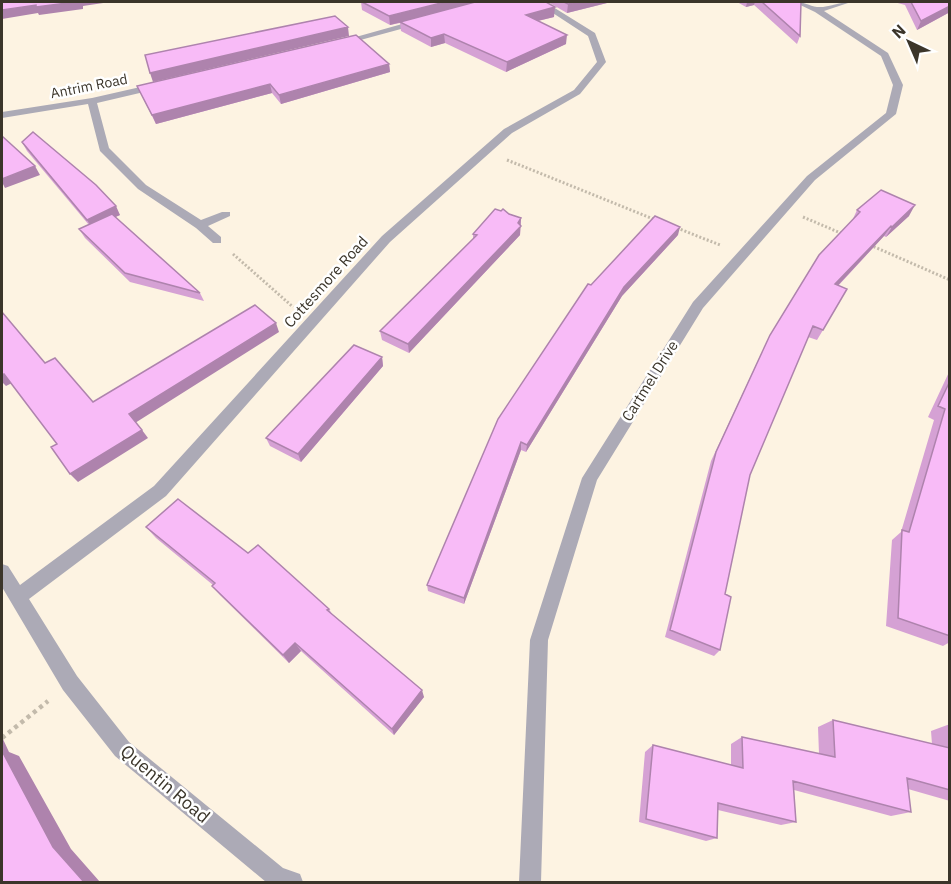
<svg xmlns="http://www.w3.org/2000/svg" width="951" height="884" font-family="'IBM Plex Sans',sans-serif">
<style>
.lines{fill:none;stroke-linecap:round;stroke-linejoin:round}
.path-far1{stroke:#c3baab;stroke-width:3;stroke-dasharray:2 2;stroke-linecap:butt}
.path{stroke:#c3baab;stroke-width:4.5;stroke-dasharray:4 4;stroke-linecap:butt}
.minor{fill:#acaab6;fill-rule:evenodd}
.wall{fill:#d5a1d4}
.shaded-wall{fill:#ae83ad}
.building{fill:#f8bbf7;stroke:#ae83ad;stroke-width:1.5}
.labels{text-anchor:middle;stroke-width:5;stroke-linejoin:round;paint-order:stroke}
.far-street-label{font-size:14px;fill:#3b352a;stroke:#fff}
.street-label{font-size:15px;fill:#3b352a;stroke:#fff}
.near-street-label{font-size:18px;fill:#3b352a;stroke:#fff}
</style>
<rect width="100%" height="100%" fill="#fdf3e2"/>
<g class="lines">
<path class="path-far1" d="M507,160l149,60
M803,217l40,17
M677,228l43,17
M870,245l80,35
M233,254l60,53"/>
<path class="path" d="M2,738l46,-37"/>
<path class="minor" d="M536,2h9l50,31 11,29 -26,32 -68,39 -122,109 -224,254 -137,103 48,77 52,66 154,126 17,6 3,8h-37l-151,-126 -52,-66 -61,-103v-23l6,2 12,19 134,-99 228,-250 122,-107 70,-39 23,-28 -9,-26z
M794,2c9,-1 14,4 23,5 10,1 23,-5 34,-5l-27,9 64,42 15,32 -7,29 -81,66 -112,128 -106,172 -49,160 -7,242h-22l11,-242 52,-162 111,-176 114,-126 79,-63 7,-28 -12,-29 -66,-44z
M420,19l4,2 -1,2 -81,22 -4,-3z
M158,83l5,3 -2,2 -64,15 12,45 37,37 55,35 21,-8h8v4l-22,10 13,11v6h-8l-17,-15 -58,-39 -38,-38 -12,-47 -86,14v-6l90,-14z"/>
</g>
<path class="wall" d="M361,2l193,15 -16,4 28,23 -60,28 -61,-29 -14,4 -30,-16 -1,-8 -10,2 -28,-15z
M548,2h63l-44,11z
M737,2h64l-1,34 -3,8 -43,-39 -8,2z
M894,2h56v10l-33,18 -12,-25z
M389,64l1,8 -109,32 -9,-11 -116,31 -19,-38z
M22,142l98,73 -5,2 85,76 4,8 -74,-19 -45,-44 -6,-9 10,-4 -62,-74z
M857,210l52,6 -23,21 -2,-1 -46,50 -15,44 -6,10 -9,-3 -58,138 -25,119 -5,56 -6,6 -49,-19 46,-176 59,-126 82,-114z
M509,214l12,4 -1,17 -111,118 -27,-13 -2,-9 93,-92v-5z
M678,235l-56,61 -96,156 -5,-2 -57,154 -36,-13 -1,-6 164,-300z
M382,357l1,9 -82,96 -31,-16 -4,-8z
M950,370v272l-7,4 -57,-20 6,-86 9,-8 33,-112 -6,-3z
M146,527l102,26 81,56 3,5 92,83 -30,38 -93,-84 -12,12 -69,-68 -8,-9 1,-1 -57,-47z
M833,720l99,24 -1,-13 19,-7v77l-42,-12 3,23 -20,4 -97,-26 2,32 -15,3 -63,-15 -1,28 -11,3 -67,-19 6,-70 8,-7 78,20v-21l11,-7 77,17 -1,-27z"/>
<path class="shaded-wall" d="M75,2h35l-27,4v3l-44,6 -1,-2 -36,6v-9l34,-5z
M445,2h36l-91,23 -1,-9z
M578,2h33l-44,11 1,-9z
M747,2h8l-1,3 -8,2z
M950,6v6l-33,18 4,-9z
M555,7l-1,10 -29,7 1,-9z
M348,27l1,9 -196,46 -3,-9z
M444,34l1,9 -14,4v-9z
M567,35l-1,9 -60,28 1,-10z
M389,64l1,8 -109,32 -2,-9z
M270,84l2,9 -116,31 -4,-9z
M35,166l5,9 -35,13 -3,-6v-3z
M915,205l-6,11 -23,21 6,-10z
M116,206l4,9 -28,13 -5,-8z
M521,218l-1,17 -111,118 -1,-9z
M891,226l-7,10 -55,59 6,-11z
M680,227l-2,8 -56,61 -96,156 1,-7 97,-158z
M276,323l3,9 -144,91 -6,-9z
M382,357l1,9 -82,96 -3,-8z
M4,374l8,9 -6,3 -4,-4v-7z
M142,430l6,8 -70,44 -8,-8z
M521,442v8l-57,154v-6z
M295,643l6,8 -12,12 -6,-8z
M422,690l2,7 -30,38 -2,-6z
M2,737l7,15 10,4 52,93 29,33h-16l-31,-35 -51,-89z"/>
<path class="building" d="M2,2h73l-39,5v-2l-34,5z
M362,2h83l-56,14z
M475,2h71l9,5 -29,8 41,20 -60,27 -63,-28 -13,4 -31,-16z
M564,2h14l-10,2z
M762,2h39l-1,34z
M911,2h39v4l-29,15z
M335,16l13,11 -198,46 -5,-18z
M356,35l33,29 -110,31 -9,-11 -118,31 -15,-29z
M33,132l63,53 20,21 -29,14 -65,-78z
M2,136l33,30 -33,13z
M881,190l34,15 -23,22 -1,-1 -56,58 12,5 -24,41 -10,-4 -63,149 -25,119 6,3 -11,53 -50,-20 46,-178 54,-117 49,-80 41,-43 -3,-2z
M495,209l6,2 2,-2 6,5 12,4 -3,5 3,3 -113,118 -28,-13 97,-96 -4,-1z
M112,214l88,79 -75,-20 -46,-44z
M655,216l25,11 -56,60 -97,158 -6,-3 -57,156 -37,-13 71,-166 90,-135 3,1z
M255,305l21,18 -147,91 13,16 -72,44 -19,-27 6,-3 -53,-70 -2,1v-63l43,51 10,-5 38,44z
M354,345l28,12 -84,97 -32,-16z
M950,381v255l-52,-18 4,-88 7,2 36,-123 -7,-3z
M178,499l70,54 10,-8 71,64 -2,1 95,80 -30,39 -97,-86 -12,12 -71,-69 3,-3 -69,-56z
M833,720l117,28v42l-43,-12 4,34 -118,-31 3,41 -78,-19 -1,35 -71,-19 7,-74 90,23 -1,-31 93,20z
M2,751l51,96 31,35h-82z"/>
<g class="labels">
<g class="far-street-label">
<text transform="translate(89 86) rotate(-11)" y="5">Antrim Road</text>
</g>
<g class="street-label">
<text transform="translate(326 282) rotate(-48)" y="5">Cottesmore Road</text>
<text transform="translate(650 381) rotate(-58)" y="5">Cartmel Drive</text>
</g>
<g class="near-street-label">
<text transform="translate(165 784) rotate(40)" y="6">Quentin Road</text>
</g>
</g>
<rect width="951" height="884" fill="none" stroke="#3b352a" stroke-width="6"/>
<g transform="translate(909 42) rotate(316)" stroke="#ffffff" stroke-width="4.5" paint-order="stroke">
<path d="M0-4.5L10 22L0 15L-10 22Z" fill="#3b352a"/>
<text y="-9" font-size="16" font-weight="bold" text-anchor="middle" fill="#3b352a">N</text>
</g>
</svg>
